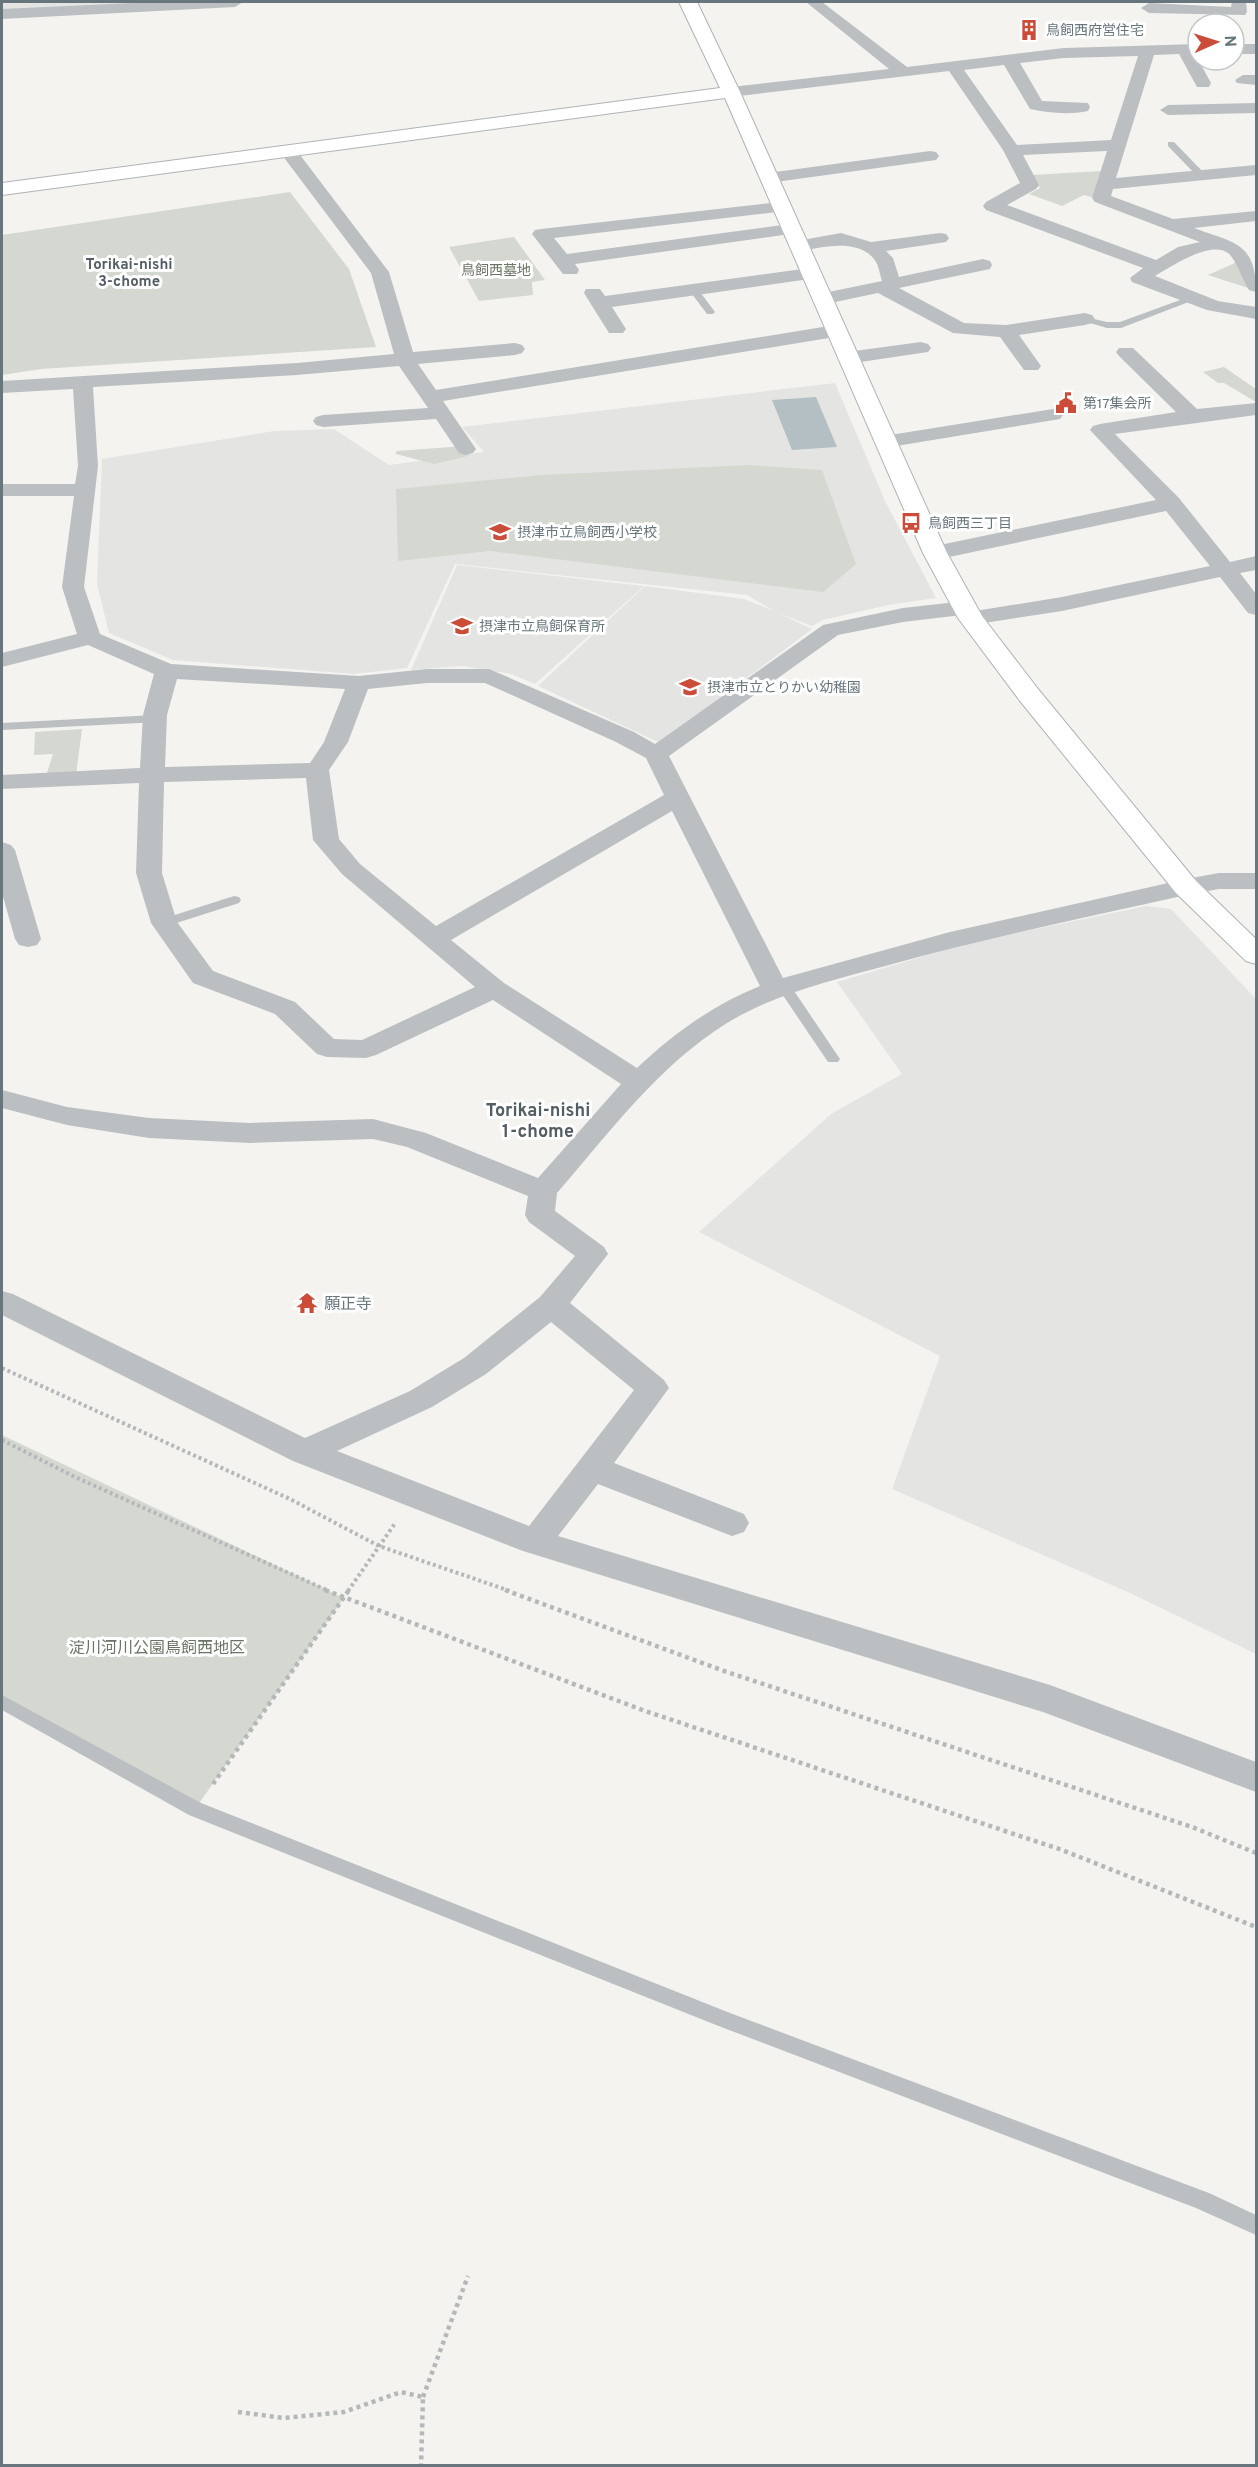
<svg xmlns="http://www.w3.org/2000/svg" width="1258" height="2467" font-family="Overpass,'Noto Sans JP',sans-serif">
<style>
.built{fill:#e4e5e3}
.green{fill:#d4d8d0}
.water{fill:#b3bfc2}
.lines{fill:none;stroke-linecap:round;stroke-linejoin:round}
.secondary-casing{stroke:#aeb3b6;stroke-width:2}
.path-far1{stroke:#b5b8ba;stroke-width:4;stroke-dasharray:3 3;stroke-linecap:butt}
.path{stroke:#b5b8ba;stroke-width:4.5;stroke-dasharray:4 4;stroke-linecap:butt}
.lane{fill:#bbbfc1;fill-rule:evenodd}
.street{fill:#bbbfc1;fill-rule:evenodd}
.secondary{fill:#fff;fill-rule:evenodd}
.labels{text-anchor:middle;stroke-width:6;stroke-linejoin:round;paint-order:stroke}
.far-poi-label{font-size:14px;fill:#67767d;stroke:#fff;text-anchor:start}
.far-park-label{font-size:14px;fill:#6a7664;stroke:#fff}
.far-neighbourhood-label{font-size:15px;font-weight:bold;fill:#535e64;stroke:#fff}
.poi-label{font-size:16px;fill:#67767d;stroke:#fff;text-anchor:start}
.park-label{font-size:16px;fill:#6a7664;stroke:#fff}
.neighbourhood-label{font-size:18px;font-weight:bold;fill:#535e64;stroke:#fff}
</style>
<rect width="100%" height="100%" fill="#f4f3f0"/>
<path class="built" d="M2,2h188l-188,8z
M835,383l50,118 51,97 -48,7 -65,15 -11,6 -34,-13 34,16 -152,114 -122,-57 107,-100 99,13 30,12 -27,-16 -292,-31 -48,104 -53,6 -181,-14 -64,-27 -12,-49 5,-125 172,-28 60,-2 55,36 95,-13 -22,-25z
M457,565l187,21 -109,98 -24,-10 -49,-8 -51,4z
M1146,906l25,3 85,90v655l-126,-61 -238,-104 48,-133 -241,-124 132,-118 71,-40 -65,-92 131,-39z"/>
<path class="green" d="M1102,171l-2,22 -9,4 -7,-2 -22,11 -33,-12 11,-6 -9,-13z
M290,192l59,77 27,78 -335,22 -39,6v-140z
M514,237l31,43 -13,2 1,13 -54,6 -30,-54z
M1237,262l17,28 -46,-15z
M1224,367l32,22v13l-32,-19h-6l-15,-11z
M465,446l3,10 -34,8 -38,-10v-3z
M748,465l74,5 34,94 -33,28 -333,-41 -92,10 -2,-72 145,-14z
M82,729l-6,46 -30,1 7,-22 -19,1 1,-23z
M2,1435l342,163 -149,211 -193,-104z"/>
<path class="water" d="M816,397l21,50 -45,3 -20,-50z"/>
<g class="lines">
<defs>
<path id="secondary" d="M679,2h18l43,90 207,461 35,63 56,73 158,192 60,58v25l-10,-3 -70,-68 -156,-192 -62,-83 -35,-65 -198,-455 -723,97v-12l718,-95z"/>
</defs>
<use href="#secondary" class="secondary-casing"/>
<path class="path-far1" d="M2,1368l288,131 89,47 131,45
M2,1440l73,37 254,114
M348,1591l48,-69"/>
<path class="path" d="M325,1590l320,121 417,139 194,77
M505,1590l219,81 468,156 64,26
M213,1784l136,-194
M423,2397l45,-121
M238,2412l46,6 60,-6 57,-20 22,5 -2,69"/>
<path class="lane" d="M1168,142h6l30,31v4h-6l-30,-31z
M691,288h6l18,24 -2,2h-6l-18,-24z
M1191,296l8,2 -78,30h-14l-31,-9 5,-3 26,6h13z
M155,715l6,4 -2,3 -157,8v-7z
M234,896l5,1 2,3 -2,3 -75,24 -7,-4 2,-3z
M783,981l5,1 50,74 2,3 -2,3h-10l-52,-77z
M2,1695l199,108 529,210 479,180 47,22v20l-60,-27 -480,-183 -527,-210 -187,-105z"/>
<path class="street" d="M154,2h89l-8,5 -233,12v-10z
M806,2h16l85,65 157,-19 134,-4v10h-3l16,29 -2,4h-12l-18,-33 -25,1 -38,123 140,-13v10l-143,14 -2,7 62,23 83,-8v10l-62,7c40,15 62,14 62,64l-7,-2c-6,-9 -13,-31 -21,-37 -17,-13 -58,14 -73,23l63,25 38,6v12l-49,-9 -75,-28 -2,-4 13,-10 -157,-58 -3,-4 3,-4 34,-19 -17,-33 -54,-79 -218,26 -6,-1 -2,-4 8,-5 158,-18zM1138,56l-27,84 -94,5 -53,-75 40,-5 26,44c19,4 39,6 58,2l2,-4 -2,-4 -46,-2 -22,-38 44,-5zM1107,151l-15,47 3,4 105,40 -22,5 -22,13 -149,-55 29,-16 3,-4 -16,-30z
M1232,2h14l1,10 -2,3 -96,-2 -8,-5 8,-5 82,4z
M1234,44h22v10h-22z
M1243,75h13v10l-19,-2 -2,-3z
M1256,103v10l-88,2 -8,-5 8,-5z
M288,146l6,1 95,125 24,80 102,-9 7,2 3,4 -3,4 -7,2 -97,9 18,26 399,-65 7,2 3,4 -3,4 -7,2 -392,64 33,48 -3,4 -7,2 -7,-2 -23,-34 -113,8 -7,-2 -3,-4 3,-4 7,-2 105,-7 -29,-42 -102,9 -204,12 5,79 -14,121 16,47 71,30 188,12 68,-7h62l145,63 21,12 168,-119 80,-17 62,-7 8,2 3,5 -1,3 87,-14 148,-31 -44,-55 -231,49 -8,-2 -3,-5 3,-5 8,-2 221,-46 -66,-70 3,-4 7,-2 76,-12 -57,-56 -3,-4 3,-4h14l64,61 59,-6v12l-141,19 64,64 51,64 26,-6v14l-16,3 16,21v21l-8,-2 -28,-36 -158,34 -91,14 -8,-2 -3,-5 2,-3 -59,7 -65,13 -169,121 114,222 167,-46 236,-53 33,-6h37v16h-37l-33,6c-99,22 -199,43 -297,70 -55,15 -113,28 -162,58 -68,42 -118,110 -170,170l-2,18 49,36 4,7 -38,49 94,77 5,8 -55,75 130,51 5,9 -5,9 -12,4 -134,-52 -40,52 492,149 206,77v30l-213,-80 -520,-161 -230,-90 -291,-146v-24l11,3 292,144 105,-47 54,-33 76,-61 35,-41 -46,-34 -4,-7 3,-19 -121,-49 -34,-8 -123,4 -101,-5 -82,-13 -65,-17v-18l65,17 82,11 101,5 123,-4 53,14 112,45 83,-94 -128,-84 -117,55 -10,3 -39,-1 -10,-3 -42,-40 -82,-31 -42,-60 -15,-50 3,-90 -137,6v-14l138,-7 3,-53 11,-41 -66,-29 -86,22v-14l75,-19 -15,-47 12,-91h-72v-12h73l3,-18 -5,-77 -71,4v-12l295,-18 97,-9 -23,-81 -92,-122 3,-4zM177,679l168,10 -21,53 -14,21 -145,4 2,-52zM427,683h58l131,59 30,16 18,37 -228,131 -76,-62 -21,-25 -10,-69 19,-28 20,-53zM306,778l7,62 29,34 133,113 -113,53 -28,-1 -39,-37 -82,-31 -36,-49 -15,-49 2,-91zM672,811l88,175c-47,19 -86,47 -123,82l-133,-85 -53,-43zM551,1322l83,68 -105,136 -192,-75 95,-44 54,-33z
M930,151l6,1 3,4 -3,4 -168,23 -6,-1 -3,-4 3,-4 6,-1z
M780,202l6,1 3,4 -3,4 -232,27 13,16 223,-30 6,1 3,4 -3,4 -6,1 -215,30 4,6 -2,4h-14l-31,-40 3,-4 6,-1z
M841,233l30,9 69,-9 6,1 3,4 -3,4 -60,9 7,7 6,19 84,-18 7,2 2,4 -2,4 -91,19 65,35 42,2 79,-12 7,2 3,4 -3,4 -7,2 -66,10 22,31 -3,4h-14l-24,-33 -47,-4 -75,-40 -57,12 -7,-2 -3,-4 3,-4 68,-14c-2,-6 -3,-14 -6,-19 -15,-25 -56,-15 -78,-10l-7,-2 -2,-4 2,-4z
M810,268l7,2 2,4 -2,4 -205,29 14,22 -3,4h-14l-25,-40 2,-4h14l5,7z
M921,342l7,2 3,4 -3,4 -81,12 -7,-2 -3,-4 3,-4 7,-2z
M1053,409l7,2 3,4 -3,4 -176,29 -7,-2 -3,-4 3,-4 7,-2z
M2,842l9,3 4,5 26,89 -4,6 -9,2 -9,-2 -4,-6 -13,-46z"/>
<use href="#secondary" class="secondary"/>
</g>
<defs>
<symbol id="building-bare" viewBox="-9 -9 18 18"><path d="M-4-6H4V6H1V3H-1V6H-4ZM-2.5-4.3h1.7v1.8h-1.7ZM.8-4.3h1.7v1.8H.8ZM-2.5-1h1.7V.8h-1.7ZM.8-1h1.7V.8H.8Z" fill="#cb4c39" stroke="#fff" stroke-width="2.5" paint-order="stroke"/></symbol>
<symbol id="civic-bare" viewBox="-9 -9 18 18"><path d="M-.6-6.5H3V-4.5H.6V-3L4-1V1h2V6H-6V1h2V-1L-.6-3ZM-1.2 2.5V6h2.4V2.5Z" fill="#cb4c39" stroke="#fff" stroke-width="2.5" paint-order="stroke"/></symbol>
<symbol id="bus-bare" viewBox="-9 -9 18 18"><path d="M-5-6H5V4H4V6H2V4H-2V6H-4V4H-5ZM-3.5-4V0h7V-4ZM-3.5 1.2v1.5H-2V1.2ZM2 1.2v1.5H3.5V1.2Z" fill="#cb4c39" stroke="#fff" stroke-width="2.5" paint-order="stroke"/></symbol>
<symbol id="school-bare" viewBox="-9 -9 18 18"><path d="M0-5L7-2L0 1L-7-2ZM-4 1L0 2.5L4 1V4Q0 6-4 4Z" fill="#cb4c39" stroke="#fff" stroke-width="2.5" paint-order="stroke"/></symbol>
<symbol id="temple-bare" viewBox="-9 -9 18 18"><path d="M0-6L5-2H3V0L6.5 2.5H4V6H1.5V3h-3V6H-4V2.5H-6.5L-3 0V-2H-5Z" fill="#cb4c39" stroke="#fff" stroke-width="2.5" paint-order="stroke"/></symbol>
</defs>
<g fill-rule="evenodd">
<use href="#building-bare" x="1014" y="15" width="30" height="30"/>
<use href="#civic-bare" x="1051" y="388" width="30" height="30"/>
<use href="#bus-bare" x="896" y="508" width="30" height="30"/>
<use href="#school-bare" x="485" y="517" width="30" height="30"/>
<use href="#school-bare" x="447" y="611" width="30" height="30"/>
<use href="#school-bare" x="675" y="672" width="30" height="30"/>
<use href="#temple-bare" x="292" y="1288" width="30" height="30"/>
</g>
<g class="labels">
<g class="far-poi-label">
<text x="1046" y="35">鳥飼西府営住宅</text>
<text x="1083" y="408">第17集会所</text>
<text x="928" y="528">鳥飼西三丁目</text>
<text x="517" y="537">摂津市立鳥飼西小学校</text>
<text x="479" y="631">摂津市立鳥飼保育所</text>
<text x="707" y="692">摂津市立とりかい幼稚園</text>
</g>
<g class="far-park-label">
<text x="496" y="275">鳥飼西墓地</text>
</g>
<g class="far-neighbourhood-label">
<text x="129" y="269">Torikai-nishi<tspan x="129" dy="17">3-chome</tspan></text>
</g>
<g class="poi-label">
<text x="324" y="1309">願正寺</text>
</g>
<g class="park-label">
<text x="157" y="1653">淀川河川公園鳥飼西地区</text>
</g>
<g class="neighbourhood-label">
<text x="538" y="1116">Torikai-nishi<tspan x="538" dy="21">1-chome</tspan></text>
</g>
</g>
<rect width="1258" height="2467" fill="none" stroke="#67767d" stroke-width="6"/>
<g transform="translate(1216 42) rotate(87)"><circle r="28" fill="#ffffff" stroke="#c2c8cb" stroke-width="1.5"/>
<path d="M0-4.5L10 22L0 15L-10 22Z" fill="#cb4c39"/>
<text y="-9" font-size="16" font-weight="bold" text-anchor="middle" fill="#67767d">N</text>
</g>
</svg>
